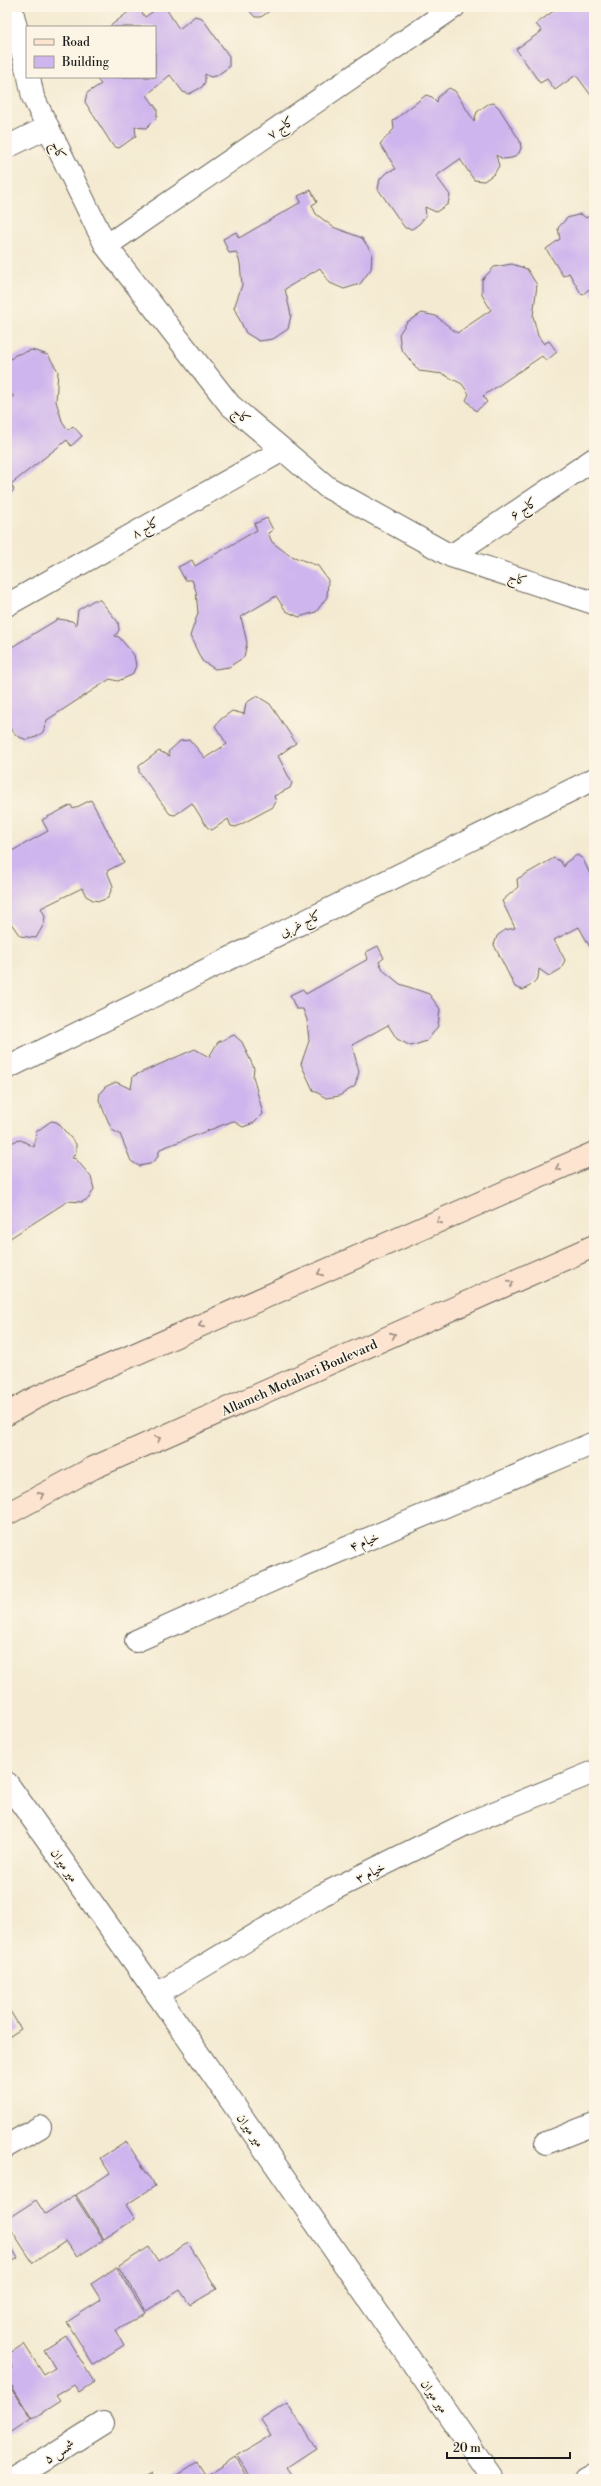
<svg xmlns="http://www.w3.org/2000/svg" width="601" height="2486" font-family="'Libre Bodoni',Amiri,serif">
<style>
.building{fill:#cfb5ed}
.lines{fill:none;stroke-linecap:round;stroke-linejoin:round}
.minor-casing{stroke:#68645b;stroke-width:24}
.tertiary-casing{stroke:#68645b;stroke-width:24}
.secondary-casing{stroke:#68645b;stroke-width:24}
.minor{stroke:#fff;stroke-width:22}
.tertiary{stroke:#fff;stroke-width:22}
.secondary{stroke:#fde4d0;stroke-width:22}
.oneway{stroke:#988a7f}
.labels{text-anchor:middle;stroke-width:3;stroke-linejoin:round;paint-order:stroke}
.street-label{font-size:13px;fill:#1c1c1c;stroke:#fcf5e5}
</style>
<rect width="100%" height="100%" fill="#fcf5e5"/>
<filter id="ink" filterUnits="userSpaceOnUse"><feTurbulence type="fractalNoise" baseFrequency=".025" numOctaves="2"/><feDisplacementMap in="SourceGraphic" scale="8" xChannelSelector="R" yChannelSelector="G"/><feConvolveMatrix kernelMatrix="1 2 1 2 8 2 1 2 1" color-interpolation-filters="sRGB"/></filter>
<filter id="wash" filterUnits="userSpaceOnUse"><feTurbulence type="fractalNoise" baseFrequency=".012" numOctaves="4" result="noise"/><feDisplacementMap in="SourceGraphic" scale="16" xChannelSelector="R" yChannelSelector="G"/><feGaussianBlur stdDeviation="0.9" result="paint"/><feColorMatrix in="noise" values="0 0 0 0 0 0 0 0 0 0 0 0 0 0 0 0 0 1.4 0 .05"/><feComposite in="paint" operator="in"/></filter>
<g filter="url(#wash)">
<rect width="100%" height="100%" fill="#f4ead1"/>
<g id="blocks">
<path class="building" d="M135,7h3l7,10 13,-9 9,2 12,19 16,-13 7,2 27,38v11l-13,9 -6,1 -5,-3v8l-3,5 -13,7 -6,-2 -13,-17 -23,20 10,14v8l-11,11 -11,-1 1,9 -17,12 -6,-2 -28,-44 2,-9 14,-9 -6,-7h60v-50h-46z
M246,7h29l-14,10h-6z
M559,7h35l-1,91 -17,-23 -21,15 -8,-11 -7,4 -24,-34 26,-18 -6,-7z
M449,88l6,3 19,30 3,-9 11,-8 6,-1 5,5 21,33 1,7 -2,5 -7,5 -9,1 -7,-4 3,11 -5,8 -10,7 -10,-1 -14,-21 -24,17 14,19 -2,9 -12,8 -11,-5 1,9 -7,8 -7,5 -7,-1 -27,-39 2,-10 7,-7 9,-3 -16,-25 14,-15 -1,-8 33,-26 6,2 5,5 1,-5z
M311,190l6,12 -5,3 4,9 17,13 29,11 10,15 -1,16 -11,15 -16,5 -14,-6 -10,-15 -35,21 6,26 -3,14 -15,10 -14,2 -13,-8 -12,-25 8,-23 -2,-22 -4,-11 -7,1 -6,-14 13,-7 3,6 62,-36 -3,-6z
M594,212v86l-5,-9 -7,6 -13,-22 -6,3 -17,-27 14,-10 -2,-11 9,-10 14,-4 5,4z
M512,264l15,5 10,16 -4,31 5,20 6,8 5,-3 8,11 -11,9 -4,-5 -59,40 4,6 -11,9 -10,-11 3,-6 -7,-10 -19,-10 -24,-3 -18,-22 -2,-15 8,-12 15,-9 14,3 21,17 34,-23 -9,-15v-15l12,-13z
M32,350l16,5 10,16 -2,30 6,20 6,9 5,-4 9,10 -11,10 -4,-6 -56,44 3,6 -7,6v-94l7,-5 -7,-9v-25l8,-8z
M267,518l6,12 -5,3 4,9 17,13 29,11 10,14 -1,17 -11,15 -17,5 -13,-6 -10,-15 -35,21 6,26 -3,14 -15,10 -14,2 -13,-8 -12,-25 8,-23 -2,-22 -4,-11h-7l-7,-13 14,-7 3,6 62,-36 -3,-6z
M94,600h6l18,22 1,8 -4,6 4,1 15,18 2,11 -4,9 -14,6 -8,-2 -63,41 -4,12 -7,5 -9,3 -10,-4 -10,-11v-75l51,-31 14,2 4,4 2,-15z
M257,696l13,8 26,39 -18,13 14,27 -2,5 -16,8 2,6 -3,5 -37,20 -5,-1 -3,-7 -16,11 -5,-3 -15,-24 -17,12 -5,-1 -31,-42v-6l20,-15 11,5 -2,-4 12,-11 10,-1 15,18 22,-14 -12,-18 6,-7 11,-8 12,3 2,-11z
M91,800l33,62 -17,9 6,15 -5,12 -8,3 -7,-1 -7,-4 -4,-8 -41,20 4,8 -1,8 -8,14 -16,-2 -10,-14 -3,1v-81l5,9 36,-20 -6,-11 29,-15 2,4z
M577,855l6,4 11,24v67l-3,-1 -12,-22 -25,13 11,20 -4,9 -12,7 -10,-7 -1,9 -8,8 -7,4 -8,-3 -21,-42 3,-9 8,-6 10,-2 -13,-27 16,-14 -1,-8 37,-21 6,3 4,6 1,-4z
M378,946l6,12 -5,4 5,9 16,13 29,10 11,15 -2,17 -11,15 -16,5 -14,-7 -9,-14 -36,20 7,27 -4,14 -16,10 -13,2 -13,-8 -12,-26 8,-23 -2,-21 -4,-11h-7l-6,-14 13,-6 3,5 62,-35 -2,-7z
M234,1035l8,7 12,26 -1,8 10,38 -9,9 -11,4 -10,-6 -73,28 -3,9 -7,6 -11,2 -8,-5 -11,-27 -8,-4 -13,-30 1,-7 5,-6 11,-5 15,7 2,-13 62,-27 14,8 9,-15z
M51,1121l6,1 19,22v8l-4,6 4,1 15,18 3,12 -5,9 -7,4 -14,-1 -61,39v-94l8,-5 6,-1 13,7 2,-15z
M7,2006l14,23 -14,9z
M126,2141l29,45 -29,19 9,14 -31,20 -28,-44 34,-22 -10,-15z
M74,2195l29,45 -26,17 -11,-16 -33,22 -26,-40v-4l29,-19 9,14z
M7,2240l11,18 -11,7z
M188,2243l29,46 -27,16 -10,-15 -34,21 -27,-45 30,-19 9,14z
M117,2267l28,46 -29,18 8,14 -31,20 -26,-43 34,-22 -10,-16z
M66,2336l28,46 -15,10 -5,-7 -18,11 4,5 -28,18 -25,-41v-6l6,-4 -6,-13 17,-11 20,31 11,-7 -11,-18z
M7,2380l24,39 -24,16z
M287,2403l29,45 -29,19 8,12h-43l-15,-23 34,-21 -10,-15z
M235,2457l14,22h-78l26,-17 9,14z
M151,2474l3,5h-12z"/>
</g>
</g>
<g filter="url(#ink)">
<use href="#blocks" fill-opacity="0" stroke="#68645b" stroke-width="1"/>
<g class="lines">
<defs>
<path id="minor" d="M11,7l16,64
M29,77l4,20 73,149 124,159 97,82 124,69 143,47
M7,147l41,-20
M106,246l348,-239
M451,556l143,-97
M7,605l276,-155
M7,1068l587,-289
M136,1641l173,-77 285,-121
M157,1994l165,-99 142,-70 130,-53
M546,2143l48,-19
M7,2146l33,-19
M14,2479l89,-56"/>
<path id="tertiary" d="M7,1783l150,211 336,485
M585,2479l9,-5"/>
<path id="secondary" d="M7,1414l28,-16 559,-245
M7,1514l86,-46 501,-222"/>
</defs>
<use href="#minor" class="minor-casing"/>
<use href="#tertiary" class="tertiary-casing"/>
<use href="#secondary" class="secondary-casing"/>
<use href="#minor" class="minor"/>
<use href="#tertiary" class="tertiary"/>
<use href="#secondary" class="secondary"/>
</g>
<defs><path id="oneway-chevron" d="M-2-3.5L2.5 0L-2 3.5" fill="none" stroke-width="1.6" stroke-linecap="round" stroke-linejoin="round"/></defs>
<g class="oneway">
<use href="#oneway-chevron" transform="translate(558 1168) rotate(156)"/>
<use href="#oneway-chevron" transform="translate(439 1221) rotate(156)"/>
<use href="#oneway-chevron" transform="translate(320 1273) rotate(156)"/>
<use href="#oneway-chevron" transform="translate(511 1283) rotate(-24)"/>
<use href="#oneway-chevron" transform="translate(201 1325) rotate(156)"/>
<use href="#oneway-chevron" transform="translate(393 1335) rotate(-24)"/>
<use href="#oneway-chevron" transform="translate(158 1439) rotate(-24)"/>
<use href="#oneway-chevron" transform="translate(41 1495) rotate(-28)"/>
</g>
</g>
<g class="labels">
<g class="street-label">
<text transform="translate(280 127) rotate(-35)" y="5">کاج ۷</text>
<text transform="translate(59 150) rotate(64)" y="5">کاج</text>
<text transform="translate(242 415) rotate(40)" y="5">کاج</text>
<text transform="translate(523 508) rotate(-34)" y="5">کاج ۶</text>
<text transform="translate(145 527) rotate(-29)" y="5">کاج ۸</text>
<text transform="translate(518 578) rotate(18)" y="5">کاج</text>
<text transform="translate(300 923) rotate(-26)" y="5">کاج غربی</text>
<text transform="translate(299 1377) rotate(-24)" y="5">Allameh Motahari Boulevard</text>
<text transform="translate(364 1541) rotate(-23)" y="5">خیام ۴</text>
<text transform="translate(65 1865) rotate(55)" y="5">میر میران</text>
<text transform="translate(370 1872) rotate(-26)" y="5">خیام ۳</text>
<text transform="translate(251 2130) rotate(55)" y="5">میر میران</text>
<text transform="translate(435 2396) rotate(55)" y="5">میر میران</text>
<text transform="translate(59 2451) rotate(-32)" y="5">شمس ۵</text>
</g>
</g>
<rect width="601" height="2486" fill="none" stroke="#fcf5e5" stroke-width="24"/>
<rect x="26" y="26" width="130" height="52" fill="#fcf5e5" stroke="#a29e95"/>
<rect x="34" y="39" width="20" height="6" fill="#fde4d0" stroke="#a29e95"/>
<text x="62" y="46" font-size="12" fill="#1c1c1c">Road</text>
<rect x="34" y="56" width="20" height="12" fill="#cfb5ed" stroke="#a29e95"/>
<text x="62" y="66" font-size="12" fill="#1c1c1c">Building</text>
<path d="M447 2452v6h123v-6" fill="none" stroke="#1c1c1c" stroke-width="2"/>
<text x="453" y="2452" font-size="12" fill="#1c1c1c" stroke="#fcf5e5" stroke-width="3" paint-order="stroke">20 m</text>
</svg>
